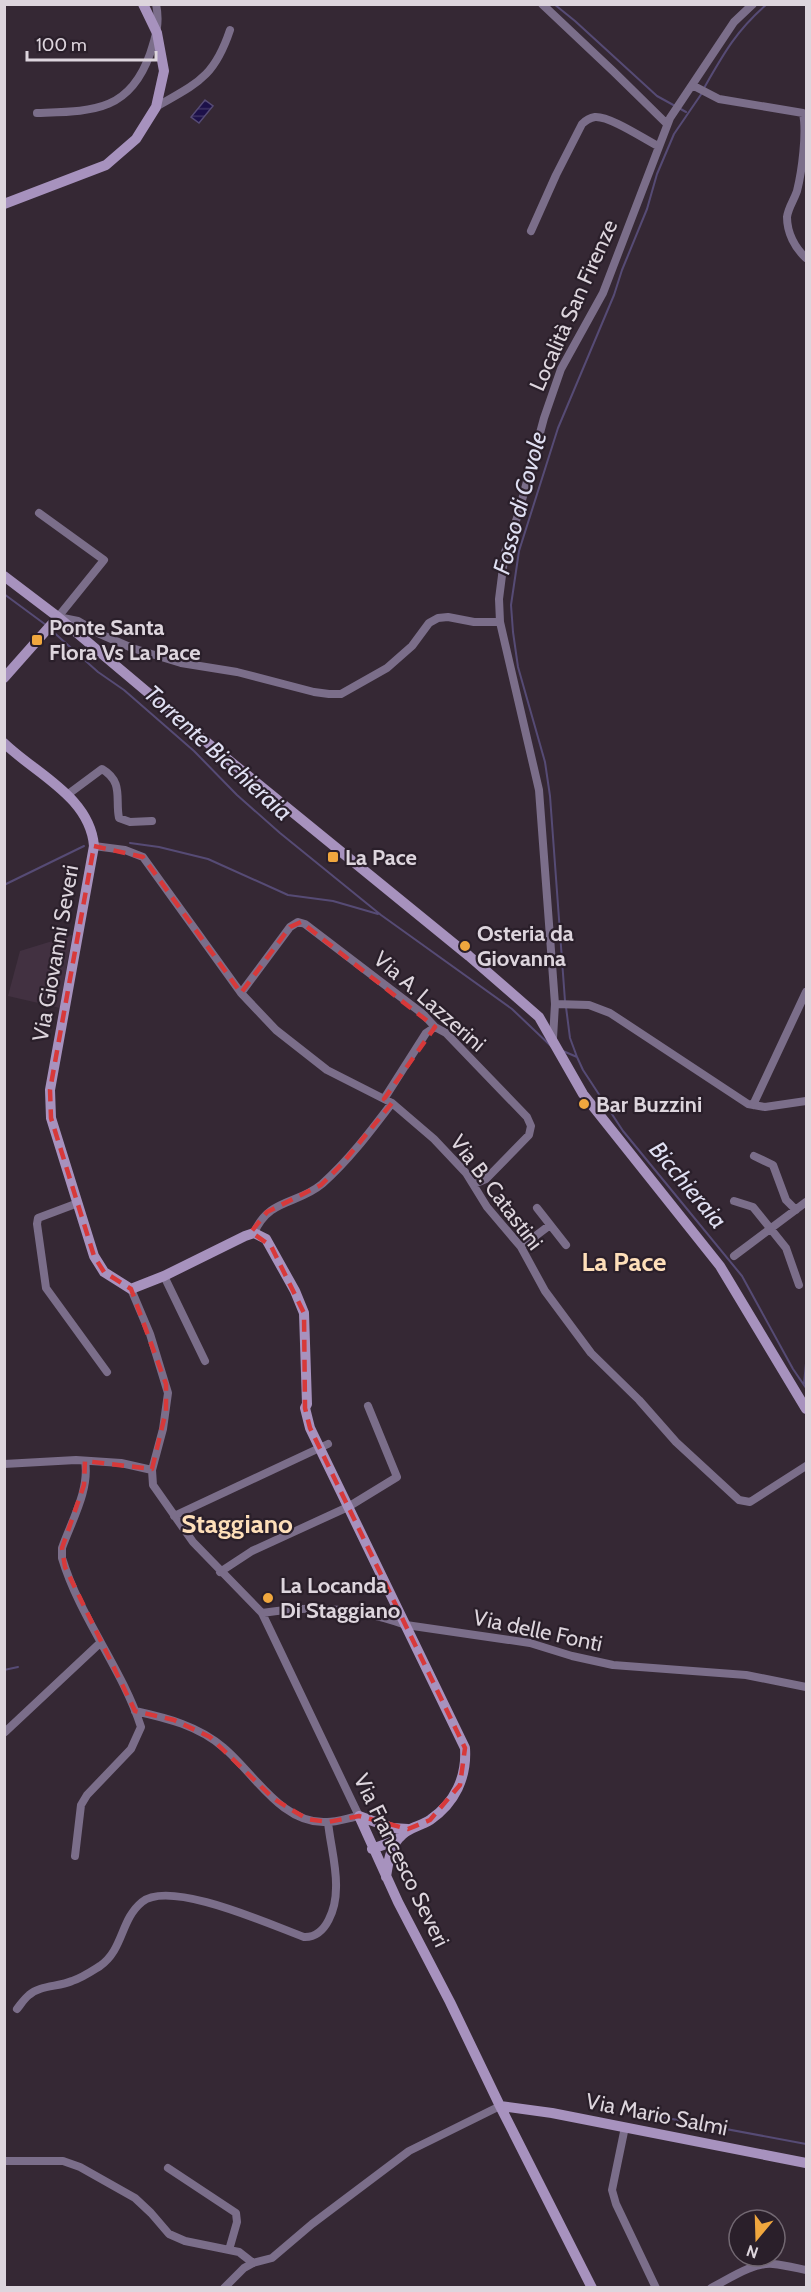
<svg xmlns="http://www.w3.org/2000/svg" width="811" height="2292" font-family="Cabin,sans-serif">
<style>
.built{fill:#423141}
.water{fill:url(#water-rules);stroke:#564b75;stroke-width:1.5}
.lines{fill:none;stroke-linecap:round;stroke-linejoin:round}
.stream{stroke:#564b75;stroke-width:2}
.street{stroke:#7b6e8a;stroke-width:8}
.secondary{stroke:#a792be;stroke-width:10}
.marked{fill:none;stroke:#d7393a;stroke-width:4.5;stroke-dasharray:12 8;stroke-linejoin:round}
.poi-dot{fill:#f0a73e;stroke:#2a1f2a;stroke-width:2}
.labels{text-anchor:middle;stroke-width:4.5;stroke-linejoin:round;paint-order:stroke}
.street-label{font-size:22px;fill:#ddd5dd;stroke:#2a1f2a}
.poi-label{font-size:22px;font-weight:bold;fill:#ddd5dd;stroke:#2a1f2a;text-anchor:start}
.water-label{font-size:24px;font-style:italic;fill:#dfdff2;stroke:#2a1f2a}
.quarter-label{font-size:26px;font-weight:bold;fill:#fedfb9;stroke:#2a1f2a}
</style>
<defs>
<pattern id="water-rules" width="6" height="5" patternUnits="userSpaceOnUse" patternTransform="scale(1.5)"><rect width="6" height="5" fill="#1c1049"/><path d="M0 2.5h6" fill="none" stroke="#3d3263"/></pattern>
</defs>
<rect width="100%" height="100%" fill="#352834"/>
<path class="built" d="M72,935l-12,73 -52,-12 12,-45z"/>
<path class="water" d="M205,100l8,6 -14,17 -8,-6z"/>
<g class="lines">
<path class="stream" d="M554,4l21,17 82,75 29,16
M704,88c20,-35 32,-57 63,-84
M4,594l42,31
M50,629l48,43 26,18 70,61 43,44 43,38 101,82 131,94 40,38
M130,843l29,4 49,12 80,36 45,6 45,13
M4,885l80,-39
M565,1001l-15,-205 -5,-34 -27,-95 -5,-35 -2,-27 8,-54 39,-123 56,-133 8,-25 25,-61 10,-35 17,-40 28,-41
M566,1007l4,31 7,19
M563,1051l14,6 6,13 40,61 119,145 51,93 13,19
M804,1384l2,-21
M4,1670l14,-3
M635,2112l171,32"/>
<path class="street" d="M542,4l72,68 53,52
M692,85l27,14 84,14c4,20 -1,58 -6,78 -3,9 -9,17 -10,26 0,16 8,31 19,41
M156,107c41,-24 58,-29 74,-77
M37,113c54,-2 92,0 113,-59 6,-18 10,-31 6,-50
M531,231l25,-56 26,-51c4,-4 7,-6 13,-7 15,-1 49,22 63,29
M39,513l65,47 -46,57 20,4 22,13 32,14 49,15 56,9 77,20 15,2h12l46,-26 25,-22 17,-23 9,-5 10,-1 26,5h26
M67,795l35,-26c22,13 13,30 17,49l11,4 22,-1
M94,846l31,4 18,7 98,136 35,37 51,40 65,33 42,36 32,34 21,34 34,40 24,44 46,62 48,47 37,42 63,58 11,2 56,-36
M241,993l49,-66 8,-5 7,2 118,90 12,13 11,6 81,84 4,9 -2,9 -43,44 -12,5
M555,1004l34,1 21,8 138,91 17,3 41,-6
M553,1038l2,-34 -16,-214 -39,-168 -1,-23 6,-47 13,-37 26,-97 17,-49 42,-76 67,-175 64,-96 19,-18
M384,1099l42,-66 9,-6
M753,1105l53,-113
M754,1156l19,9 13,35 10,10
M734,1201l19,6 33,41 13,37
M78,1203l-40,15 -1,6 9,64 61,84
M537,1208l29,37
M254,1233c15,-35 43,-28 68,-49 27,-24 48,-52 70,-81
M521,1247l29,-22
M734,1256l72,-54
M164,1276l41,85
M131,1289l19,45 18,59 -5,36 -11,41 1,15 40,57 69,71 97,203c-11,2 -22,6 -32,6 -45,3 -73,-49 -103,-74 -25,-22 -57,-30 -89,-37
M4,1464l72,-4 45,3 31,7
M174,1516l154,-72
M220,1572l32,-21 96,-44 49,-30 -29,-71
M262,1613c48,-8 98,-5 144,12l124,18 42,13 41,9 133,10 60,12
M5,1732l95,-89
M75,1856l6,-51 6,-10 44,-46 10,-22c-19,-59 -61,-109 -79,-169v-10c9,-26 28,-58 23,-87
M17,2009c4,-5 7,-10 12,-14 11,-10 30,-8 43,-14 10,-3 20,-10 28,-15 24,-17 20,-46 42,-64 28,-23 129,23 162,35 23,1 32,-30 32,-49 1,-21 -6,-45 -8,-66
M625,2127l-13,63 4,14 40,84
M4,2161h59l17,6 55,31 16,15 18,21 16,7 54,11 14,11
M168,2168l68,45 1,9 -8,28
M224,2288l20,-20 9,-5 19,-5 40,-34 97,-73 91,-45
M711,2288c18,-9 42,-26 62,-24 11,1 23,4 33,6"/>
<path class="secondary" d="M4,204l102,-39 30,-26 20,-32 8,-36 -7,-38 -14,-29
M4,576l54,41 151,127 260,212 70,61 44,77 137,172 86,143
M4,678l54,-61
M4,743c32,31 86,54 90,103l-44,244 1,28 43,138 10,16 27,17 33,-13 81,-40 9,-3 12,6 29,52 9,22 3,91 -2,4 5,20 155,320c2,29 -10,55 -35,72 -11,7 -22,7 -31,18 -9,10 -11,26 -13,39
M359,1816l39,86 52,100 50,104 92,182
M359,1816l33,12 16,1
M372,1849l25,-9
M500,2106l52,7 254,50"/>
</g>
<path class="marked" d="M94,846l49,11 98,136 49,-66 11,-5 134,105 -51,72 8,4 -50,61 -21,21 -54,27 -16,20 20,14 33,67 1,95 5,20 155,320 -5,37 -30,35 -22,9 -49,-13 -31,6 -21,-3 -33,-20 -64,-62 -36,-17 -39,-9 -70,-144 -3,-19 22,-63 1,-24 67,8 14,-58v-27l-35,-95 -27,-17 -10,-16 -43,-138 -1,-28z"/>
<g class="poi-dot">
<rect x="31" y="634" width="12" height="12" rx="3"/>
<rect x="327" y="851" width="12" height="12" rx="3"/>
<circle cx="465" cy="946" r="6"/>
<circle cx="584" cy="1104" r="6"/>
<circle cx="268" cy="1598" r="6"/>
</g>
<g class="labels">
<g class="street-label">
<text transform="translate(573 305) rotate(-66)" y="8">Località San Firenze</text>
<text transform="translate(55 953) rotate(-80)" y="8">Via Giovanni Severi</text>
<text transform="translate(430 1001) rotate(41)" y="8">Via A. Lazzerini</text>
<text transform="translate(497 1192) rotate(53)" y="8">Via B. Catastini</text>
<text transform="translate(538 1630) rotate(12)" y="8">Via delle Fonti</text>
<text transform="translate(402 1860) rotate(64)" y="8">Via Francesco Severi</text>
<text transform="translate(657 2114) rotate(11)" y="8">Via Mario Salmi</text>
</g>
<g class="poi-label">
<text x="49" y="635">Ponte Santa<tspan x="49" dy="25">Flora Vs La Pace</tspan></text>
<text x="345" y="865">La Pace</text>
<text x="477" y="941">Osteria da<tspan x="477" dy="25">Giovanna</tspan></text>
<text x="596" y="1112">Bar Buzzini</text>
<text x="280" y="1593">La Locanda<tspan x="280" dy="25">Di Staggiano</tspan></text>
</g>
<g class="water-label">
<text transform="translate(520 503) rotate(-75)" y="8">Fosso di Covole</text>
<text transform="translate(218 753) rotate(42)" y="8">Torrente Bicchieraia</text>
<text transform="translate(688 1185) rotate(50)" y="8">Bicchieraia</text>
</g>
<g class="quarter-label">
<text x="624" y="1271">La Pace</text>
<text x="237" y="1533">Staggiano</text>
</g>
</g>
<rect width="811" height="2292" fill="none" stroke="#ddd5dd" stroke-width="12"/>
<g transform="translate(757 2238) rotate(199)"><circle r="28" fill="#2a1f2a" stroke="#726872" stroke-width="1.5"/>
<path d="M0-4.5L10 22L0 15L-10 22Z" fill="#f0a73e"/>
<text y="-9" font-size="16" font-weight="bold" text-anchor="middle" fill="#ddd5dd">N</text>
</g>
<path d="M27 51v9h129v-9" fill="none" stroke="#ddd5dd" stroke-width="3"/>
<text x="36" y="51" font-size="18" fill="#ddd5dd" stroke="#2a1f2a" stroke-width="4.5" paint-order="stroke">100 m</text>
</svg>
